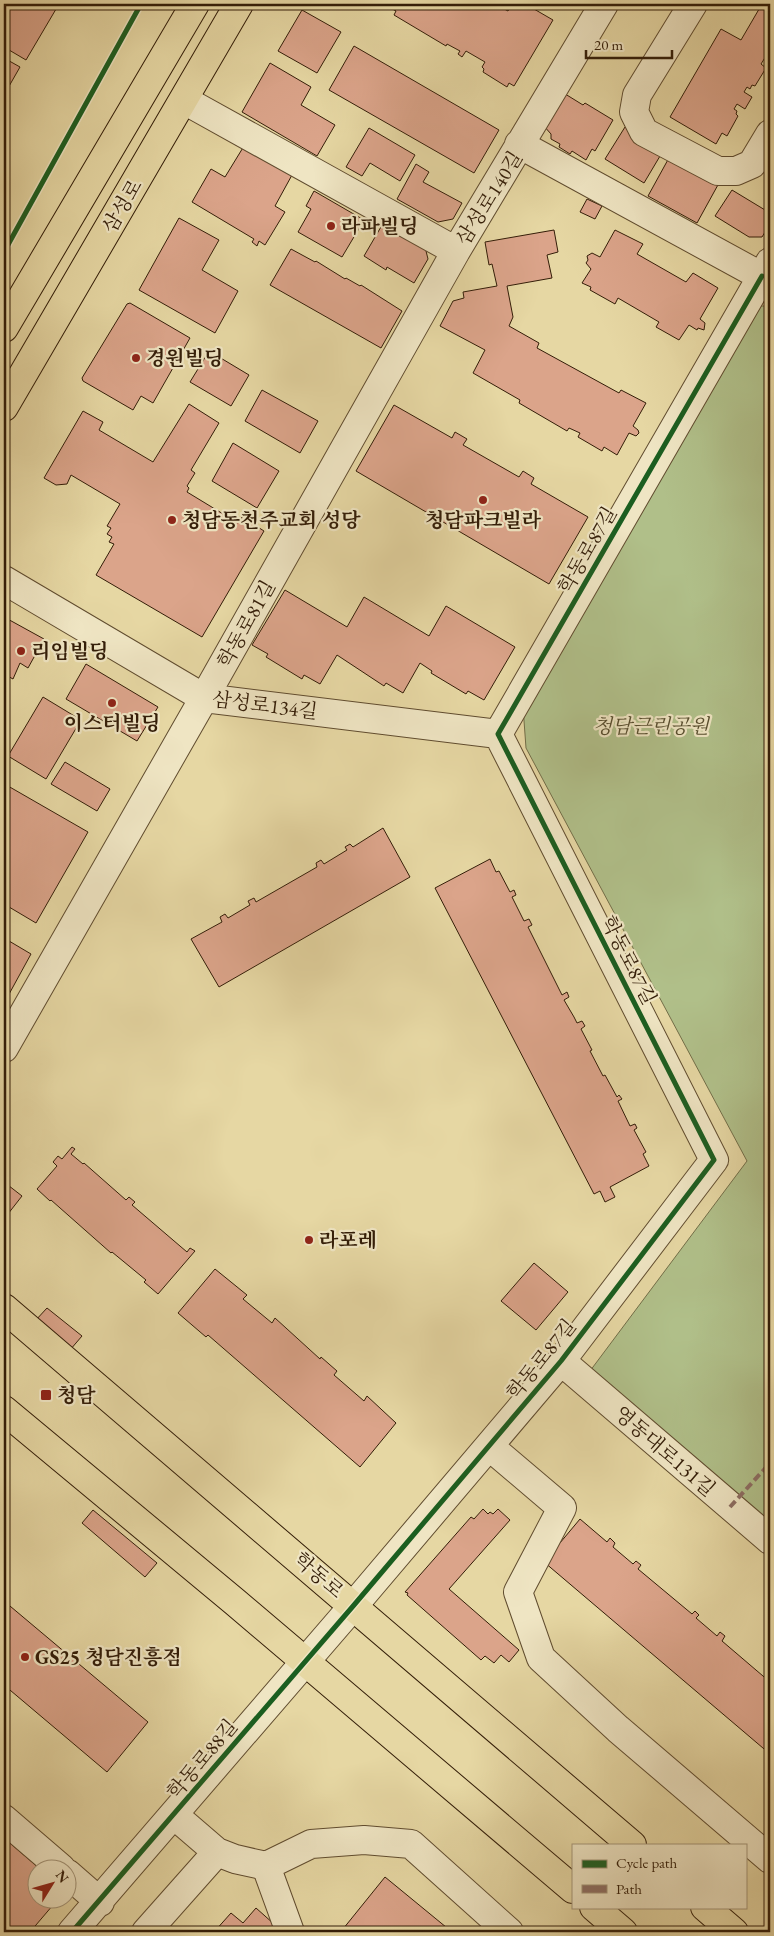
<svg xmlns="http://www.w3.org/2000/svg" width="774" height="1936" font-family="'EB Garamond','Noto Serif KR',serif">
<style>
.green{fill:#b0bf89;stroke:#726e48}
.building{fill:#dba48a;stroke:#331d08}
.lines{fill:none;stroke-linecap:round;stroke-linejoin:round}
.minor-casing{stroke:#604c2f;stroke-width:30}
.major-casing{stroke:#331d08;stroke-width:30}
.minor{stroke:#efe5c3;stroke-width:28}
.major{stroke:#e6d7a3;stroke-width:28}
.quiet{stroke:#8d6e63;stroke-width:4;stroke-dasharray:8 4;stroke-linecap:butt}
.cycleway-casing{stroke:#efe5c3;stroke-width:8}
.cycleway{stroke:#1b5e20;stroke-width:5}
.poi-dot{fill:#8f2418;stroke:#efe5c3;stroke-width:2}
.labels{text-anchor:middle;stroke-width:4.5;stroke-linejoin:round;paint-order:stroke}
.street-label{font-size:20px;fill:#331d08;stroke:#efe5c3}
.poi-label{font-size:20px;font-weight:bold;fill:#331d08;stroke:#efe5c3;text-anchor:start}
.park-label{font-size:20px;font-style:italic;fill:#584e2f;stroke:#efe5c3}
</style>
<rect width="100%" height="100%" fill="#e6d7a3"/>
<filter id="stains"><feTurbulence type="fractalNoise" baseFrequency=".004" numOctaves="4"/><feColorMatrix values="0 0 0 0 .2 0 0 0 0 .09 0 0 0 0 .02 0 0 0 .5 -.17"/></filter>
<radialGradient id="worn" r=".72"><stop offset=".6" stop-color="#630" stop-opacity="0"/><stop offset="1" stop-color="#630" stop-opacity=".3"/></radialGradient>
<path class="green" d="M759,306h11v1224l-183,-155 160,-214 -221,-413 -3,-41z"/>
<path class="building" d="M4,4h55l-33,56 -22,-13z
M383,4h112l13,7 4,-7h19l5,3 -2,2 19,11 -39,66 -5,-3 -2,4 -24,-15 1,-3 -2,-2 3,-5 -19,-11 -4,6 -4,-3 2,-3 -13,-7 -1,2 -52,-31 2,-4z
M762,4h8v54l-4,-2 -5,8 5,4 -11,18 -3,-1 -2,4 -3,-2 -3,5 8,5 -7,12 -8,-5 -3,5 3,2 -1,3 2,2 -11,20 -5,-3 -6,11 -46,-27 51,-88 20,11z
M302,10l39,22 -24,41 -39,-22z
M354,46l145,84 -25,43 -145,-83z
M4,58l16,9 -16,28z
M270,63l41,24 -10,18 34,20 -18,31 -75,-44z
M562,92l21,13 2,-2 28,17 -18,31 -3,-2 -6,11 -14,-9 -2,3 -11,-7 1,-3 -9,-5v-5l-8,-9z
M625,127l38,24 -19,32 -39,-24z
M369,128l46,27 -15,26 -30,-18 -8,13 -16,-9z
M244,146l48,29 -17,31 10,6 -20,33 -6,-4 -2,5 -5,-4 2,-3 -62,-37 19,-33 14,8z
M670,156l49,27 -22,40 -49,-27z
M416,164l13,8 -6,10 39,21 -9,16 -15,3 -41,-23z
M732,190l38,23v11l-8,13h-13l-34,-21z
M314,191l50,29 -22,37 -44,-25 13,-23 -5,-3z
M587,199l15,7 -7,13 -15,-7z
M179,218l40,22 -17,30 36,21 -23,42 -76,-43z
M385,220l39,23 4,16 -14,24 -27,-16 -1,3 -22,-14z
M554,230l4,22 -11,3 5,23 -45,8 6,31 -4,9 30,17 -2,5 82,45 2,-3 25,13 -13,23 5,4 1,3 -3,3 -7,-3 -12,22 -13,-8 -2,4 -24,-14 2,-4 -11,-5 -2,3 -48,-28 1,-3 -47,-27 12,-23 -45,-24 13,-25 11,-3 -1,-6 34,-6 -5,-22 -3,1 -4,-23z
M615,230l28,14 -6,10 49,28 7,-9 25,15 -18,31 5,4 -1,7 -6,-2 -1,2 -8,-5 -10,15 -23,-13 3,-5 -41,-24 -3,6 -25,-14 1,-3 -9,-4 9,-14 -5,-6 2,-3 -1,-4 5,-3 8,4z
M291,249l24,13 1,-1 29,18 1,-1 14,8 1,-1 41,26 -21,37 -111,-63z
M130,303l60,35 -37,65 -12,-7 -8,14 -50,-29 -1,-3 45,-74z
M209,351l40,24 -18,31 -41,-24z
M262,390l56,31 -18,32 -55,-32z
M189,404l30,19 -28,47 4,3 -8,13 2,2 -2,4 51,31 4,-6 22,14 -62,106 -106,-62 18,-31 -5,-2 3,-5 -5,-3 4,-6 -4,-2 13,-22 -49,-29 -4,9 -11,1 -12,-7 39,-67 20,11 -4,8 54,32z
M394,405l58,33 3,-6 12,7 -4,6 56,32 4,-6 11,7 -3,6 57,33 -39,67 -193,-113z
M233,443l46,28 -22,37 -45,-27z
M285,590l62,37 17,-30 65,39 17,-30 69,41 -31,53 -16,-9 -2,3 -35,-21 1,-2 -12,-8 -17,30 -17,-10 -2,3 -47,-31 -17,29 -16,-9 -2,4 -36,-22 2,-3 -16,-9z
M4,617l40,22 -16,29 -8,-5 -7,16 -9,-5z
M86,664l72,43 -21,34 -71,-42z
M43,697l38,23 -35,59 -38,-23z
M65,762l45,27 -13,22 -46,-27z
M8,786l80,46 -52,91 -32,-19v-110z
M383,828l27,49 -191,110 -28,-48 31,-17 -2,-5 5,-3 3,4 22,-13 -2,-4 6,-3 2,4 61,-35 -1,-4 5,-3 3,4 23,-14 -2,-3 5,-3 3,3z
M490,859l6,13 3,-1 11,21 4,-2 2,5 -4,2 12,24 5,-2 3,6 -4,2 34,68 5,-3 2,5 -5,3 10,17 3,6 5,-2 3,5 -4,3 11,21 -2,1 13,25 2,-1 12,22 2,-2 3,4 -4,2 12,25 5,-2 2,4 -3,2 12,22 -3,2 6,12 -39,21 5,10 -10,5 -5,-11 -6,3 -159,-306z
M4,938l27,16 -23,42 -4,1z
M72,1147l3,2 -4,5 12,10 1,-1 42,37 3,-3 6,5 -3,3 55,47 3,-4 5,3 -37,43 -14,-12 2,-2 -34,-28 -1,1 -60,-53 -1,1 -13,-12 20,-23 -4,-4 5,-6 4,3z
M4,1182l18,14 -18,23z
M534,1263l34,29 -32,38 -35,-29z
M215,1269l32,26 -4,4 29,24 3,-5 45,41 1,-2 16,14 -3,4 30,26 3,-5 29,27 -36,44 -152,-132 -2,2 -28,-24z
M47,1308l35,28 -12,14 -35,-29z
M483,1509l5,5 2,-2 3,2 5,-5 12,11 -61,69 70,61 -10,12 -8,-7 -7,8 -9,-7 -4,4 -74,-65 1,-2 -3,-1 66,-75 3,2z
M93,1510l64,53 -12,14 -63,-54z
M580,1519l27,23 3,-4 5,5 -2,4 20,17 3,-3 5,4 -3,4 54,45 3,-3 4,4 -3,3 21,18 3,-4 5,4 -3,5 48,41v72l-226,-192z
M4,1601l144,121 -41,50 -103,-87z
M4,1838l35,30h-1v30h21l-29,34h-26z
M385,1877l67,55h-105l-4,-3z
M256,1908l18,16 -7,8h-53l17,-19 12,10z"/>
<g class="lines">
<defs>
<path id="minor" d="M693,4l-56,91 -3,17 10,20 74,39h18l16,-7 18,-30
M184,100l272,151
M519,144l251,137
M4,580l200,118 294,36
M498,734l272,-472
M4,1048l200,-350 252,-447 148,-247
M561,1361l209,179
M489,1446l73,62 -44,84 23,66 77,71 152,130
M174,1815l43,37 18,7 31,7 45,-22 53,-4 47,4 98,88
M4,1819l57,49
M266,1866l24,66
M68,1874l32,28
M72,1932l282,-327 207,-244 153,-201 -216,-426
M146,1932l71,-80"/>
<path id="major" d="M4,328l191,-324
M4,407l235,-403
M4,1308l628,537
M4,1410l231,192 338,287
M594,1907l29,25
M705,1907l29,25"/>
</defs>
<use href="#minor" class="minor-casing"/>
<use href="#major" class="major-casing"/>
<use href="#minor" class="minor"/>
<use href="#major" class="major"/>
<path class="quiet" d="M730,1507l40,-44"/>
<defs>
<path id="cycleway" d="M4,252l137,-248
M72,1932l282,-327 207,-244 153,-201 -216,-426 264,-458"/>
</defs>
<use href="#cycleway" class="cycleway-casing"/>
<use href="#cycleway" class="cycleway"/>
</g>
<g class="poi-dot">
<circle cx="331" cy="226" r="5"/>
<circle cx="136" cy="358" r="5"/>
<circle cx="483" cy="500" r="5"/>
<circle cx="172" cy="520" r="5"/>
<circle cx="21" cy="651" r="5"/>
<circle cx="112" cy="703" r="5"/>
<circle cx="309" cy="1240" r="5"/>
<rect x="40" y="1389" width="12" height="12" rx="2.5"/>
<circle cx="25" cy="1657" r="5"/>
</g>
<g class="labels">
<g class="street-label">
<text transform="translate(489 198) rotate(-58)" y="7">삼성로140길</text>
<text transform="translate(122 206) rotate(-60)" y="7">삼성로</text>
<text transform="translate(587 550) rotate(-60)" y="7">학동로87길</text>
<text transform="translate(246 624) rotate(-61)" y="7">학동로81길</text>
<text transform="translate(265 705) rotate(7)" y="7">삼성로134길</text>
<text transform="translate(629 960) rotate(63)" y="7">학동로87길</text>
<text transform="translate(541 1359) rotate(-51)" y="7">학동로87길</text>
<text transform="translate(665 1451) rotate(41)" y="7">영동대로131길</text>
<text transform="translate(319 1575) rotate(41)" y="7">학동로</text>
<text transform="translate(202 1759) rotate(-50)" y="7">학동로88길</text>
</g>
<g class="poi-label">
<text x="341" y="233">라파빌딩</text>
<text x="146" y="365">경원빌딩</text>
<text x="182" y="527">청담동천주교회 성당</text>
<text x="483" y="527" text-anchor="middle">청담파크빌라</text>
<text x="31" y="658">리임빌딩</text>
<text x="112" y="730" text-anchor="middle">이스터빌딩</text>
<text x="319" y="1247">라포레</text>
<text x="57" y="1402">청담</text>
<text x="35" y="1664">GS25 청담진흥점</text>
</g>
<g class="park-label">
<text x="651" y="733">청담근린공원</text>
</g>
</g>
<rect width="774" height="1936" fill="none" stroke="#e6d7a3" stroke-width="20"/>
<rect x="5" y="5" width="764" height="1926" fill="none" stroke="#331d08" stroke-width="2.5"/>
<rect x="10" y="10" width="754" height="1916" fill="none" stroke="#331d08"/>
<rect x="572" y="1844" width="175" height="65" fill="#efe5c3" stroke="#a49578"/>
<rect x="582" y="1860" width="25" height="8" fill="#1b5e20" stroke="#a49578"/>
<text x="616" y="1868" font-size="15" fill="#331d08">Cycle path</text>
<rect x="582" y="1885" width="25" height="8" fill="#8d6e63" stroke="#a49578"/>
<text x="616" y="1894" font-size="15" fill="#331d08">Path</text>
<g transform="translate(52 1884) rotate(53)"><circle r="24" fill="#efe5c3" stroke="#a49578"/>
<path d="M0-4L9 19L0 12L-9 19Z" fill="#8f2418"/>
<text y="-8" font-size="14" font-weight="bold" text-anchor="middle" fill="#331d08">N</text>
</g>
<path d="M586 50v8h86v-8" fill="none" stroke="#331d08" stroke-width="2.5"/>
<text x="594" y="50" font-size="15" fill="#331d08" stroke="#efe5c3" stroke-width="4" paint-order="stroke">20 m</text>
<rect width="100%" height="100%" filter="url(#stains)"/>
<rect width="100%" height="100%" fill="url(#worn)"/>
</svg>
